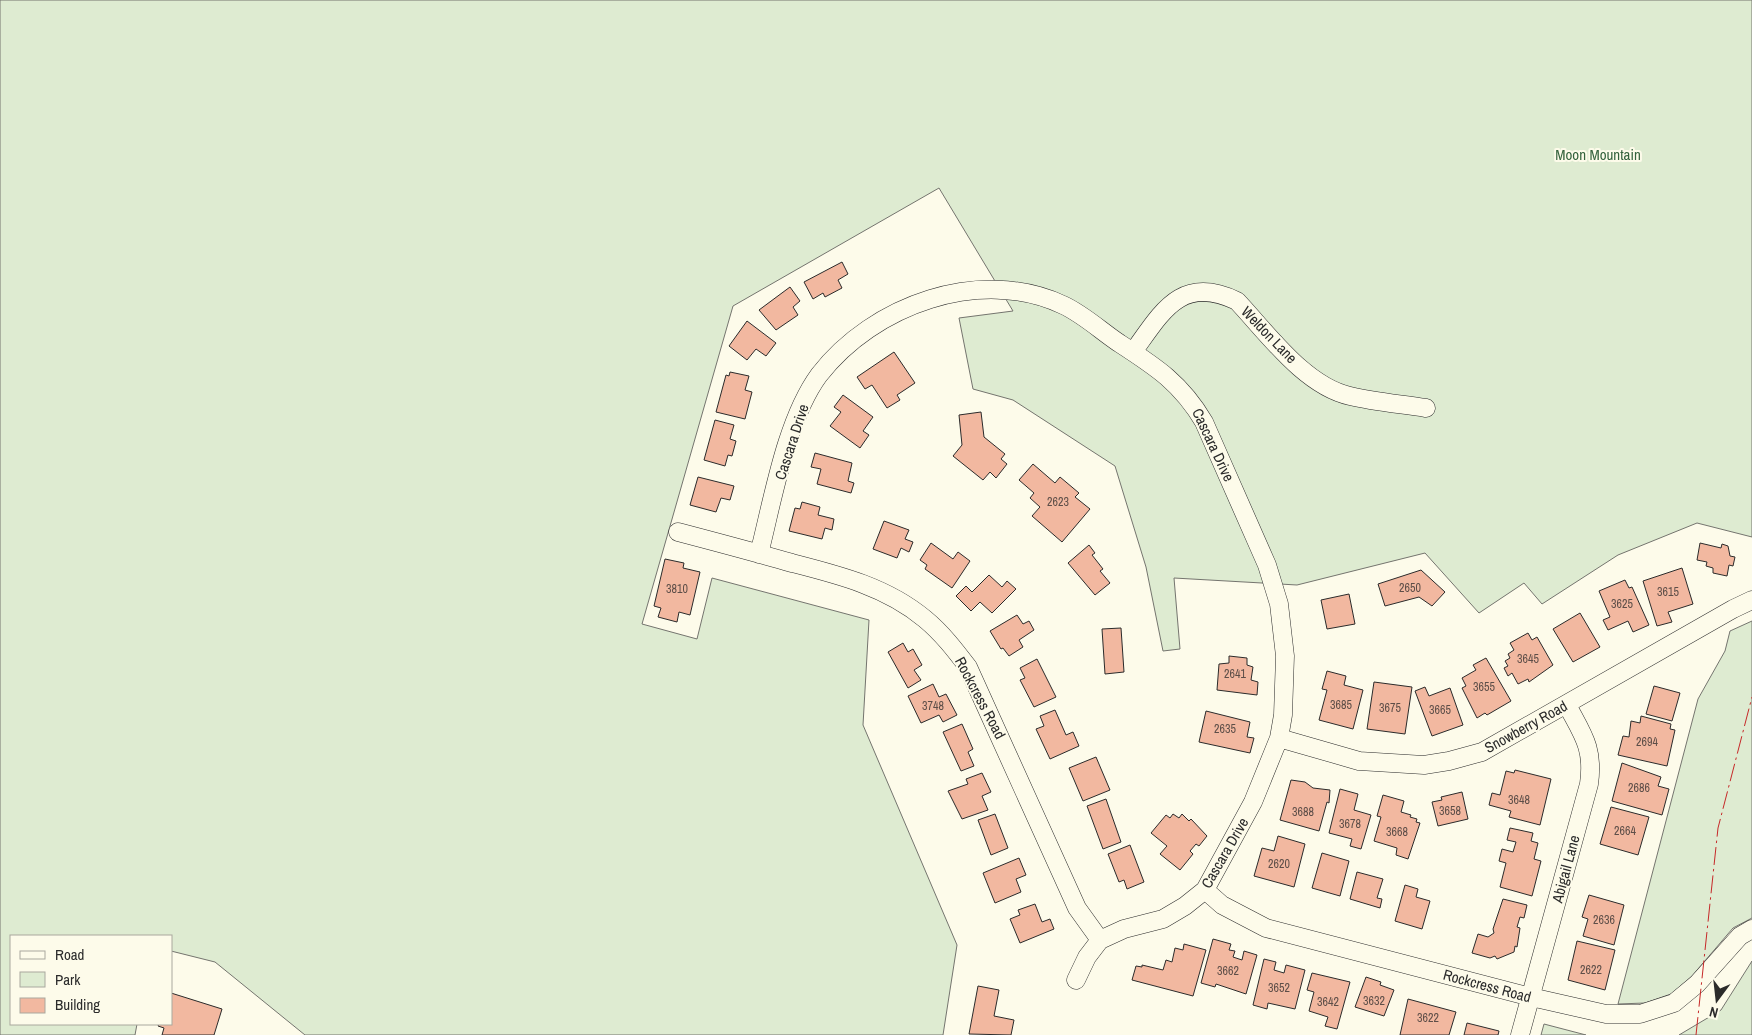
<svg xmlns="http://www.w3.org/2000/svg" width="1752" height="1035" font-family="'Archivo Narrow',sans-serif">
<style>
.green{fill:#deebd1;stroke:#74746e}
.building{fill:#f2b8a0;stroke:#2b2b2b}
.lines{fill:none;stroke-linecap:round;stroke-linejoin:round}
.minor-casing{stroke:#2b2b2b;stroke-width:19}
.minor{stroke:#fdfbea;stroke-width:18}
.power{stroke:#c62828;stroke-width:1;stroke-dasharray:18 4 2.5 4;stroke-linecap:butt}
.labels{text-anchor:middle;stroke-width:4;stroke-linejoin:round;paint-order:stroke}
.number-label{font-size:12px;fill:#5d4e48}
.park-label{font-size:15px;fill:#34623c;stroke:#fdfbea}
.street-label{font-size:15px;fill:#2b2b2b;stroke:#fdfbea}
</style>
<rect width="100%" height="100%" fill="#fdfbea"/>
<path class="green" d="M0,0h1752v537l-55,-14 -79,32 -76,49 -18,-21 -45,30 -54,-60 -128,32 -123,-7 6,71 -17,2 -17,-84 -31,-101 -102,-66 -40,-11 -14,-71 54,-7 -74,-123 -206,118 -91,318 55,15 15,-61 157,42 -6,105 94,220 -14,90h-638l-90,-73 -44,-11v-15h-160v88h126l-2,11h-135z
M1752,621v297l-19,10 -41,48 -21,18 -26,9 -27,1 80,-305 27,-48 5,-20z
M1752,961v74h-73l42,-25z
M1544,1024l42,11h-45z"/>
<path class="building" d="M842,262l6,12 -10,6 4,8 -17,9 -2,-4 -10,6 -9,-17z
M790,287l10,14 -7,6 5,8 -22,15 -17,-20z
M747,321l29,22 -10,13 -10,-7 -9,11 -18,-14z
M894,352l21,31 -18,12 3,5 -13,8 -15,-23 -7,4 -8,-12z
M730,372l19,4 -4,14 7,2 -7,27 -29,-7 10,-37 3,1z
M843,395l30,22 -10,14 6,4 -9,13 -30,-22 11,-14 -7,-5z
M981,412l3,25 21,17 -4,5 6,5 -11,14 -6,-6 -7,8 -30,-24 9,-11 -3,-30z
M715,420l19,5 -4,14 6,2 -4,15 -4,-1 -3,11 -21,-6z
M815,453l37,10 -4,18 6,2 -3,10 -34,-9 4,-15 -10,-2z
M1033,464l22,19 5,-6 19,16 -4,4 15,12 -28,33 -30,-26 8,-9 -10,-9 4,-5 -15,-13z
M698,477l36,9 -4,14 -9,-2 -5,14 -26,-7z
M802,502l18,5 -2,8 16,4 -2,11 -7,-2 -3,11 -33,-8 6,-23 5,1z
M884,521l25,9 -4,9 8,3 -4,10 -8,-4 -4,10 -24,-9z
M931,543l22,16 5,-7 12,9 -18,27 -27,-19 2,-4 -7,-5z
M1700,543l21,5 1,-4 6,2 2,10 5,1 -2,9 -4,-1 -2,11 -14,-3v-5l-7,-2 1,-4 -10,-2z
M1089,545l6,8 -3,2 11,14 -3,2 10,12 -15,12 -27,-32z
M665,559l19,4 -1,5 17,4 -10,43 -11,-3 -2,10 -19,-5 3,-9 -7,-2z
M1682,568l11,36 -25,8 4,10 -15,4 -14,-45z
M1421,570l24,22 -13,14 -13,-9 -34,9 -7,-22z
M989,575l13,12 5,-6 9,8 -24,24 -12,-11 -9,9 -15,-15 10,-10 6,6z
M1625,580l4,8 3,-1 17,38 -16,7 -5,-11 -20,9 -5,-10 7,-3 -11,-26z
M1349,594l6,30 -28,5 -6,-29z
M1580,613l20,34 -27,15 -20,-33z
M1017,615l6,9 6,-3 5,9 -15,10 4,7 -14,9 -6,-8 -2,1 -11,-18z
M1121,628l3,44 -19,2 -3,-45z
M1528,633l4,7 5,-3 16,28 -24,17 -1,-3 -10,5 -6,-11 -4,3 -4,-8 4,-2 -3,-5 5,-3 -2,-4 6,-4 -4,-7z
M903,643l5,9 5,-3 9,16 -8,5 7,10 -13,8 -20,-36z
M1229,656l18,2v7l6,2 -2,13 7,2 -1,13 -40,-5 2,-26 10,-1z
M1486,658l25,43 -24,14 -2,-2 -8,5 -15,-30 4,-2 -4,-8 14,-8 -3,-5z
M1037,659l19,38 -22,10 -14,-27 5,-2 -5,-10z
M1327,671l19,5 -2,9 19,5 -10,39 -34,-9 8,-30 -5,-1z
M1374,682l38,5 -7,47 -38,-5z
M933,684l6,13 7,-3 11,21 -14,7 -4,-7 -18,8 -13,-27z
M1654,686l26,7 -8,28 -26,-7z
M1425,687l4,9 21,-8 13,37 -31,11 -17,-45z
M1055,710l11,25 7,-3 6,14 -29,13 -14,-30 8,-3 -4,-10z
M1206,711l44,11 -3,15 7,1 -4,15 -51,-11z
M1641,716l30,8 -1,5 5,1 -8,36 -49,-11 5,-19 6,1 2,-16 9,2z
M962,724l11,25 -5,3 6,14 -13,5 -18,-39z
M1096,757l14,33 -27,11 -14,-33z
M1622,763l39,14 -3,9 11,3 -7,26 -50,-14z
M1515,770l36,9 -11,46 -31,-8 2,-6 -22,-6 3,-12 8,2 6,-24 8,2z
M982,773l9,19 -9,4 6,14 -26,9 -14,-28 20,-7 -2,-5z
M1291,780l14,2 8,6 17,2 -1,13 -2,-1 -8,29 -39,-11z
M1340,789l18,5 -4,16 17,5 -10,34 -11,-3 2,-7 -23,-6z
M1462,792l6,27 -30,7 -6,-24 10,-2 -1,-3z
M1383,795l21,6 -3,11 10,3 -1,2 7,2 -1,3 4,1 -12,36 -12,-4 1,-7 -23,-7 7,-24 -4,-1z
M1106,799l15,43 -18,7 -16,-43z
M1611,807l38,10 -11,38 -38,-11z
M995,814l13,34 -17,7 -13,-35z
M1173,814l6,4 3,-4 7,7 2,-2 16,17 -8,10 -3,-2 -6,7 3,3 -13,16 -20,-16 7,-8 -16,-13 15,-18 4,3z
M1510,828l23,5 -2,8 7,2 -4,16 7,2 -9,35 -32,-9 6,-24 -7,-2 3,-12 11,3 3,-10 -9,-2z
M1278,836l27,8 -11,43 -40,-11 8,-28 12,3z
M1130,845l14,37 -17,7 -3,-9 -5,2 -11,-28z
M1322,853l27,8 -9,35 -28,-8z
M1019,858l7,17 -10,4 5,13 -26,11 -12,-30z
M1357,872l26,7 -6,19 5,1 -2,9 -30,-9z
M1405,885l13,4 -2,8 14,4 -8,28 -27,-8z
M1589,895l35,10 -10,40 -31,-9 5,-17 -6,-2z
M1503,899l24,6 -3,13 -4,-1 -3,10 3,1 -3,19 -2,-1 -1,6 -17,7 -2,-3 -5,2 -18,-5 6,-19 10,3 6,-4 -1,-4z
M1035,904l7,18 8,-3 4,10 -34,14 -10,-24 10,-4 -2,-5z
M1213,939l18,5 -2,6 6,1 -2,6 9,3 2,-9 13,4 -11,39 -30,-10 -1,3 -14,-4z
M1577,941l38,9 -10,40 -37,-10z
M1184,944l22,6 -13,46 -61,-16 4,-14 6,1v-2l21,5 3,-10 6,2 3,-14 8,2z
M1264,959l12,3 -2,8 10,3 2,-8 19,5 -10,39 -27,-6 -1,6 -14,-4z
M1312,973l38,9 -13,47 -12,-3 3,-9 -19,-6 5,-19 -7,-2z
M1366,977l15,5 -1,3 14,5 -10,26 -29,-9z
M978,986l21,4 -5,26 20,4 -3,15 -42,-1z
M171,993l51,16 -8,26h-52l2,-7 -6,-2 1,-2h12z
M1408,999l48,13 -7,23h-49z
M1467,1023l32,8 -1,4h-34z"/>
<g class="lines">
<defs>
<path id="minor" d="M1133,352c29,-40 48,-78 104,-51 31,33 68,85 113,95 25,6 51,8 76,12
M678,532c38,10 76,20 114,31 47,12 95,24 133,56 17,14 30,31 43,48l109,241 23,32
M759,554c14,-55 27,-134 60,-179 54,-70 161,-109 244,-70 20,9 38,26 56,38 37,24 62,40 85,79l63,143 12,39 6,52 -2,59 -4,23 -26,64 -48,88 -20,16 -22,13 -39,10 -24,11 -13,17 -11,23
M1279,738l80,23 65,4 25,-4 33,-9 251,-143 19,-9
M1205,890l17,15 44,23 265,69 75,17h34l34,-11 23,-19 43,-48 12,-7
M1520,1035l69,-251c5,-36 -6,-49 -22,-79"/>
</defs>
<use href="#minor" class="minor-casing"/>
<use href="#minor" class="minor"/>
<path class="power" d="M1696,1035l22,-207 34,-131"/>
</g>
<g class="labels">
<g class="number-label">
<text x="1058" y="506">2623</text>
<text x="1410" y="592">2650</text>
<text x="677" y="593">3810</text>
<text x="1668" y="596">3615</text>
<text x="1622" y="608">3625</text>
<text x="1528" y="663">3645</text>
<text x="1235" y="678">2641</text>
<text x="1484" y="691">3655</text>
<text x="1341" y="709">3685</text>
<text x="933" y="710">3748</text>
<text x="1390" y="712">3675</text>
<text x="1440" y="714">3665</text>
<text x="1225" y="733">2635</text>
<text x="1647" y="746">2694</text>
<text x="1639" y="792">2686</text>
<text x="1519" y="804">3648</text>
<text x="1450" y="815">3658</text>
<text x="1303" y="816">3688</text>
<text x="1350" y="828">3678</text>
<text x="1625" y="835">2664</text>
<text x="1397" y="836">3668</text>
<text x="1279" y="868">2620</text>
<text x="1604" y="924">2636</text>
<text x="1591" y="974">2622</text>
<text x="1228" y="975">3662</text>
<text x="1279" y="992">3652</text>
<text x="1374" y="1005">3632</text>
<text x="1328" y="1006">3642</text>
<text x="1428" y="1022">3622</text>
</g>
<g class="park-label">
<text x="1598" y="160">Moon Mountain</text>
</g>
<g class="street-label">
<text transform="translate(1269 335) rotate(46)" y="5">Weldon Lane</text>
<text transform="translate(792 442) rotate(-72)" y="5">Cascara Drive</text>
<text transform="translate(1213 445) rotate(65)" y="5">Cascara Drive</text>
<text transform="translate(980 698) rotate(62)" y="5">Rockcress Road</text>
<text transform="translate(1526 727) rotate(-29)" y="5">Snowberry Road</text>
<text transform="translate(1225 853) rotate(-60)" y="5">Cascara Drive</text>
<text transform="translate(1566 869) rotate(-75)" y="5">Abigail Lane</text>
<text transform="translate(1487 986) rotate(15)" y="5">Rockcress Road</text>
</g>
</g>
<rect x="10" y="935" width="162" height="90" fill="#fdfbea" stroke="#a9a89e"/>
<rect x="20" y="951" width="25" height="8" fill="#fdfbea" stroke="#a9a89e"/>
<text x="55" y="960" font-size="15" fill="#2b2b2b">Road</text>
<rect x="20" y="972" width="25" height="15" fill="#deebd1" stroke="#a9a89e"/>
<text x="55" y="985" font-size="15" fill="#2b2b2b">Park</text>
<rect x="20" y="998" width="25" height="15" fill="#f2b8a0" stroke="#a9a89e"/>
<text x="55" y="1010" font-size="15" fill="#2b2b2b">Building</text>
<g transform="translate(1717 1000) rotate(195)" stroke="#fdfbea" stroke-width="4" paint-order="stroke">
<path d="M0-4L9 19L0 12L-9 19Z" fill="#2b2b2b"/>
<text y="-8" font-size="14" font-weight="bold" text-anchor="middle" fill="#2b2b2b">N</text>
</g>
</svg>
